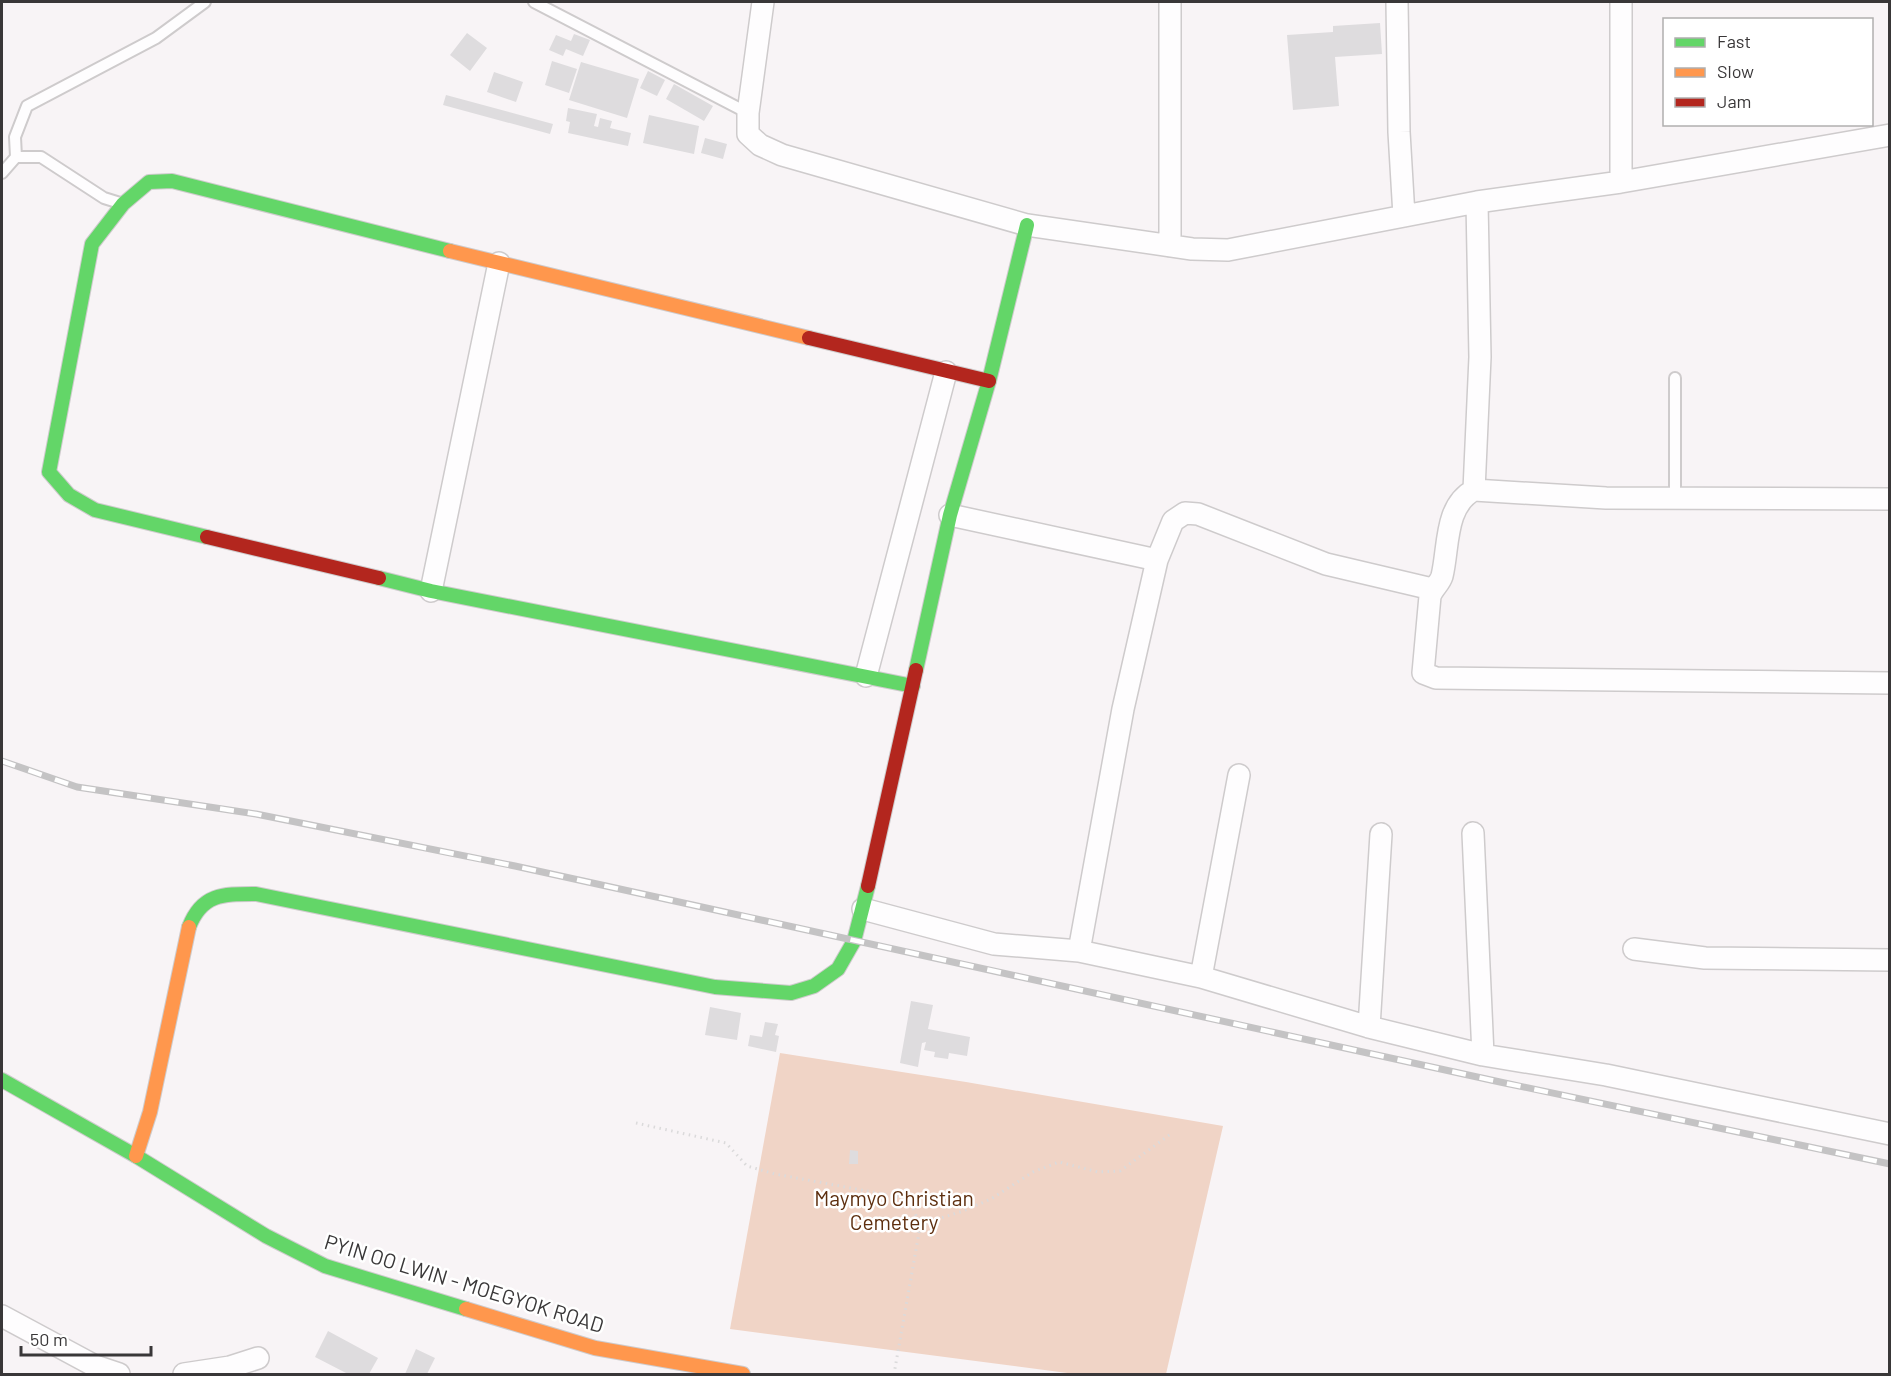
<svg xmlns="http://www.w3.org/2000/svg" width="1891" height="1376" font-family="Barlow,sans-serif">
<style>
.green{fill:#f0d4c6}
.building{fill:#dedcde}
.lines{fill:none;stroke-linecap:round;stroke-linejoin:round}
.lane-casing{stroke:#cecbcc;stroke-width:14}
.street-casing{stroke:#cecbcc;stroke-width:24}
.fast-casing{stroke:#cecbcc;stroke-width:16}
.slow-casing{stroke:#cecbcc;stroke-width:16}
.jam-casing{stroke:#cecbcc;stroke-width:16}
.path{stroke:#dbdadb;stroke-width:3;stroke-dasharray:1.5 4.5;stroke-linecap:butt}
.lane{stroke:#fefdfe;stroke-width:10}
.street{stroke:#fefdfe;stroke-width:21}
.fast{stroke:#63d668;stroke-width:14}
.slow{stroke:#ff974d;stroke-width:14}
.jam{stroke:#b3261e;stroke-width:14}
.rail-casing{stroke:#c4c3c4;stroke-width:7}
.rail{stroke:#fff;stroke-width:4.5;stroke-dasharray:14;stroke-linecap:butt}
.labels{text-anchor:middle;stroke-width:5;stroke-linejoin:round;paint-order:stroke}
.park-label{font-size:21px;fill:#5d2e0e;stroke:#fff}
.street-label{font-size:21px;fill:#393738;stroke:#fff}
</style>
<rect width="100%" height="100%" fill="#f8f4f6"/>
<path class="green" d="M780,1053l186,29 257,44 -57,248h-91l-345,-45z"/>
<path class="building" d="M1380,23l2,31 -47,3 4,49 -46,4 -6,-75 46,-3v-6z
M467,33l20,15 -17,23 -20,-16z
M574,34l16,6 -7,16 -17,-7 -3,7 -14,-6 7,-15 15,6z
M552,61l25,8 -8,24 -24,-8z
M581,62l58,17 -12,39 -58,-18z
M648,71l17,9 -8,16 -17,-8z
M494,72l29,10 -7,20 -29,-10z
M674,84l39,22 -9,15 -38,-22z
M446,95l107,29 -3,10 -107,-29z
M568,108l29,6 -3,12 4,1 2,-9 12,3 -2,7 21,5 -3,13 -60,-13 2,-11 -4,-1z
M649,115l50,11 -5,28 -51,-11z
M705,138l22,6 -4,15 -22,-6z
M911,1001l22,4 -5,24 42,8 -3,19 -18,-3 -1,6 -14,-2 1,-5 -11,-2 2,-8 -4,1 -4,24 -18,-4z
M710,1007l31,6 -4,27 -32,-5z
M765,1022l13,2 -3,11 4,1 -3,16 -28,-6 2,-11 12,2z
M850,1150l8,1v13h-9z
M328,1331l50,27 -9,16h-21l-33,-17z
M416,1349l19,9 -8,16h-22z"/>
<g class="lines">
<defs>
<path id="lane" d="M534,2l214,111
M16,157h25l63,41 16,5
M2,173l14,-16 -1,-20 12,-31 129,-68 49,-36
M1675,497v-119"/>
<path id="street" d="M763,2l-15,111v21l12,11 22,10 245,70 165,24 36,1 249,-48 144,-20 269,-47
M1170,2v244
M1397,2l2,130 5,84
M1621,2v180
M1477,202l3,155 -6,133c-30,16 -25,58 -32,86 -2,7 -9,12 -12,20l-7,77 13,5 454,5
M1474,490l132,8 284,1
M950,515l207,45
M431,591l68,-328
M866,676l80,-304
M1473,833l10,222
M863,909l131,35 85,7 122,26 168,50 114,28 123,20 284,59
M1634,949l71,9 185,2
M1079,951l44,-242 34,-149 16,-39 12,-8 13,1 128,50 106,25
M1201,977l38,-202
M1369,1027l12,-193
M2,1316l93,50 24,8
M184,1374l46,-7 28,-9"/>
<path id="fast" d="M207,537l-112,-27 -26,-15 -20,-23 43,-228 31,-40 26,-22 23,-1 278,70
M379,578l52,13 482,95
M916,670l34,-155 39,-134 38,-156
M189,927c13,-34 35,-33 67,-33l459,93 76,6 23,-7 24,-17 16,-28 14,-55
M2,1080l134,76 130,80 59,30 141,43"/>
<path id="slow" d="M450,251l359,87
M136,1156l14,-44 39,-185
M466,1309l129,39 148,26"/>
<path id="jam" d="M809,338l180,43
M207,537l172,41
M868,886l48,-216"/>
</defs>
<use href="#lane" class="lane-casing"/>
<use href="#street" class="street-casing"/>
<use href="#fast" class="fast-casing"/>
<use href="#slow" class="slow-casing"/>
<use href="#jam" class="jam-casing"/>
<path class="path" d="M636,1123l90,20 21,23 28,8 135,25 10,28 -26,147
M920,1227l18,-8 25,-8 28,-12 42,-27 26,-10 39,10 22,-1 52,-38"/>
<use href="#lane" class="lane"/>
<use href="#street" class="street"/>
<use href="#fast" class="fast"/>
<use href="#slow" class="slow"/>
<use href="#jam" class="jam"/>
<defs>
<path id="rail" d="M2,761l75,26 179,27 259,52 985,216 390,82"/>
</defs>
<use href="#rail" class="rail-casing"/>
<use href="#rail" class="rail"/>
</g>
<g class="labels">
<g class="park-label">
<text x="894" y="1206">Maymyo Christian<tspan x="894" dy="24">Cemetery</tspan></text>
</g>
<g class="street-label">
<text transform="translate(464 1284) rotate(17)" y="7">PYIN OO LWIN - MOEGYOK ROAD</text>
</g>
</g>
<rect width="1891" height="1376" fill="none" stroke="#393738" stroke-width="6"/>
<rect x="1663" y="18" width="210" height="108" fill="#ffffff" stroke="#b0afaf" stroke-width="1.5"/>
<rect x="1675" y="38" width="30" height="9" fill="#63d668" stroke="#b0afaf" stroke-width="1.5"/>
<text x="1717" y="48" font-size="18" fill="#393738">Fast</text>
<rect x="1675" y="68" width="30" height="9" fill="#ff974d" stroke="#b0afaf" stroke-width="1.5"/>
<text x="1717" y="78" font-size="18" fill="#393738">Slow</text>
<rect x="1675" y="98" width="30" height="9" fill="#b3261e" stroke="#b0afaf" stroke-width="1.5"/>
<text x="1717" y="108" font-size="18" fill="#393738">Jam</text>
<path d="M21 1346v9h130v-9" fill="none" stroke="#393738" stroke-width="3"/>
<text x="30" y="1346" font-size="18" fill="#393738" stroke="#ffffff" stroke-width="4.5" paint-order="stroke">50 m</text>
</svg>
